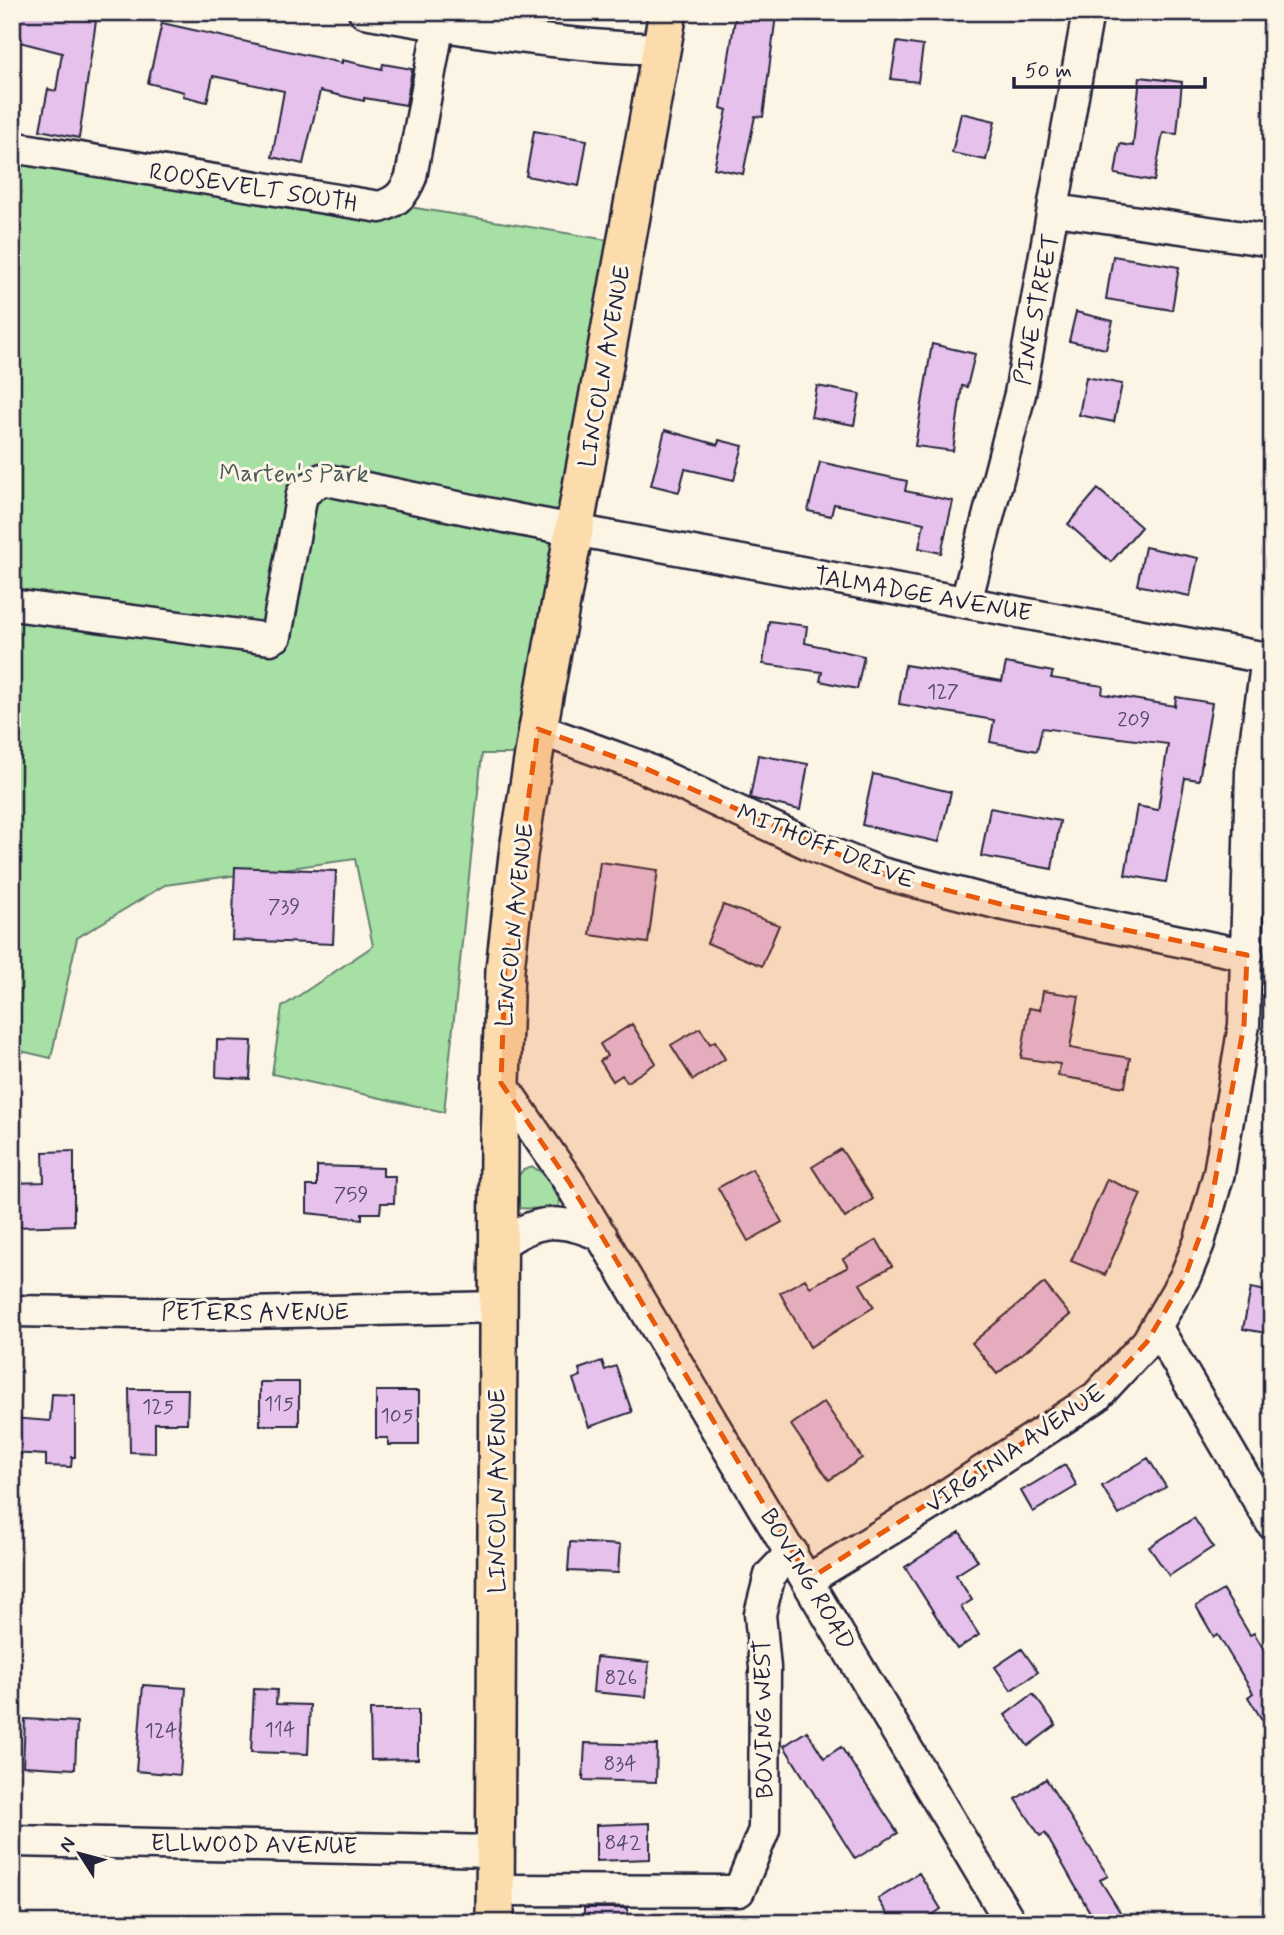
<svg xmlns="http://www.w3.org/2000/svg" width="1284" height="1935" font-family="Mynerve,sans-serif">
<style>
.green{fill:#a7e0a4;stroke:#648170;stroke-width:2}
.building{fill:#e5c1ec;stroke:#22223b;stroke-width:2}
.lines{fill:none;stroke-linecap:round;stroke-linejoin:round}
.minor-casing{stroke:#22223b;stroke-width:35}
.major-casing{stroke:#22223b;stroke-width:42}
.minor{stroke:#fcf5e5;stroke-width:30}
.major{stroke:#fcdcac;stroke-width:37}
.marked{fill:#e8590c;fill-opacity:0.2;stroke:#e8590c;stroke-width:5;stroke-dasharray:14 9;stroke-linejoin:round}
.labels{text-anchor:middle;stroke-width:6;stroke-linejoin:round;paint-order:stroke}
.number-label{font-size:21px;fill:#534a67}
.street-label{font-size:24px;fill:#22223b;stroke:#fcf5e5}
.park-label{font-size:24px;fill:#4a5b5a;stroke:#fcf5e5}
</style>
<rect width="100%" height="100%" fill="#fcf5e5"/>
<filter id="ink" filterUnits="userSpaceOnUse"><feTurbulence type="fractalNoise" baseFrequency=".0143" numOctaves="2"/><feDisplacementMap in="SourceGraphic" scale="14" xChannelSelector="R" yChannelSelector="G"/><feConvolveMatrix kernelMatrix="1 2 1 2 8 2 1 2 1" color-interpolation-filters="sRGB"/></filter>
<g filter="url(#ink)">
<path class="green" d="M12,141l614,102 -92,511h-52l-38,358 -172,-38 10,-67 91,-61 -18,-87 -190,26 -88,53 -26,120 -39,-9z
M533,1167l11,7 16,27 -3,9 -38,-2 -1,-32 5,-6z"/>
<path class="building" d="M18,12h30l48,9 -17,117 -39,-8 8,-41 8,2 6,-38 -50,-13z
M736,12l40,3 -13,102 -8,-1 -12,58 -29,-6 13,-58 -6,-2z
M162,23l180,40v-3l40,9 1,-5 29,5 -6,36 -42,-7v3l-44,-10 -17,73 -31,-7 12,-66 -71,-15 -6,26 -24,-6 1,-4 -36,-9z
M897,42l26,4 -5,36 -27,-3z
M1140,77l42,5 -5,52 -14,-1 -9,48 -39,-7 5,-30 13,2z
M961,113l34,8 -9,39 -34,-7z
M534,131l53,9 -8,46 -53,-10z
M1113,256l66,11 -7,43 -66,-11z
M1076,312l37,9 -7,28 -37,-8z
M932,344l43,10 -8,33 -5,-1 -9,65 -38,-5z
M1086,377l36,7 -8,38 -35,-7z
M817,386l43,8 -6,31 -43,-8z
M665,430l53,15 1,-5 24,6 -9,34 -49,-11 -6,23 -28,-7z
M820,462l87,19 -2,10 48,10 -12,52 -22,-5 5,-25 -90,-19 -3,12 -23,-5z
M1098,489l43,38 -30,35 -43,-38z
M1145,547l53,11 -8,38 -53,-11z
M769,621l38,5 -2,17 59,13 -7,33 -37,-8 2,-9 -59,-8z
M1006,663l47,9 -2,6 52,8 -1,8 73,12 1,-9 36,6 -13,77 -14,-2 -19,104 -41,-7 12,-69 21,4 10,-66 -126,-16 -5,23 -47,-9 4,-22 -95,-16 6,-39 97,16z
M758,755l50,9 -8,46 -50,-12z
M873,774l78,18 -12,50 -77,-17z
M990,808l70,13 -8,48 -71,-13z
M600,862l58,8 -10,73 -58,-8z
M235,867l101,4 -3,73 -101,-4z
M723,905l56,20 -17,41 -55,-23z
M1043,991l36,5 -9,52 60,10 -5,29 -67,-11 2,-12 -39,-6 8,-50 11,2z
M632,1024l24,39 -29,19 -5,-7 -9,6 -13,-20 7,-5 -7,-12z
M700,1028l10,16 5,-3 10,18 -32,21 -22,-35z
M217,1040l35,1 -2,38 -34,-2z
M841,1149l32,50 -28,19 -33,-51z
M74,1151v74l-60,2 -1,-44 31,-1 -1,-30z
M317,1166l66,2v8h12l-1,27h-13l-1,10h-18v6l-55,-6v-27h10z
M752,1169l30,53 -34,19 -30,-53z
M1107,1179l34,15 -36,81 -34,-14z
M877,1240l15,26 -32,18 14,23 -64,40 -30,-54 25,-14 5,8 38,-20 -5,-8z
M1044,1283l26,32 -73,59 -25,-31z
M1251,1288l21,4v42l-29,-5z
M602,1361l3,9 11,-4 16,46 -43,15 -16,-48 8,-3 -2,-7z
M260,1382h39v43h-39z
M129,1389h59l-1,34h-32v30l-25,-1z
M376,1391h43v54h-31v-7h-12z
M52,1394l23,1v62h-3l-1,10 -25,-1v-11l-34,-2v-35l38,3z
M824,1402l38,56 -33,22 -38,-55z
M1148,1458l18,29 -47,28 -17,-29z
M1065,1465l12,21 -44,26 -12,-21z
M1194,1518l19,29 -44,29 -20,-29z
M960,1532l18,29 -22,14 16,25 -11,7 18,28 -22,14 -52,-82z
M570,1542l50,3 -2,28 -50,-2z
M1223,1590l27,45 4,-2 18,30v73l-24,-39 5,-4 -35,-58 -4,2 -18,-31z
M1022,1649l16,23 -27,18 -16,-23z
M596,1657l53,5 -3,35 -53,-5z
M143,1685l43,3 -6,87 -44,-4z
M254,1689l23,1 -1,14 34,1 -2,49 -57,-2z
M1033,1694l23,31 -28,21 -23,-31z
M370,1710h48v49l-47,1z
M25,1719l52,3 -2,47 -52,-3z
M807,1731l17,27 17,-11 57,86 -43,26 -71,-113z
M585,1743l72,2 -1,37 -73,-2z
M1046,1779l62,97 -8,4 27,43h-31l-51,-90 -5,3 -24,-37z
M650,1823v36l-54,2v-36z
M919,1873l22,36 -21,14h-27l-15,-24z
M584,1908h44v15h-44z"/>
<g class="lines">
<defs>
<path id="minor" d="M364,12c99,18 197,34 297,37
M12,147l368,60c18,-6 24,-13 31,-30l30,-165
M1055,210l217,31
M966,602l54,-208 68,-382
M12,605l258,34 6,-3 26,-142 20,-15 198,41 752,139
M538,729l102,37 171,79 70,28 119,31 247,51
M501,1083l68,99 442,741
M499,1246c37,-28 61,-29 103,-10
M12,1311l193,3 293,-7
M1157,1328l115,196
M809,1579l128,-78 159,-104 51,-55 38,-65 14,-34 20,-70 25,-148 7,-253 16,-114
M12,1841l483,10
M495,1890l244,1 25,-61 1,-162 -5,-54 10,-39 22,-23"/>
<path id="major" d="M495,1923l4,-782 6,-172 13,-114 20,-126 130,-717"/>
</defs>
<use href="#minor" class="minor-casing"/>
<use href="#major" class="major-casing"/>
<use href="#minor" class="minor"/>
<use href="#major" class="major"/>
</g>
</g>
<path class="marked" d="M538,729l102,37 241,107 119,31 247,51 -3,70 -34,183 -25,69 -38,65 -51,55 -287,182 -240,-397 -68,-99 4,-114z"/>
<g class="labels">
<g class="number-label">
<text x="943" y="698">127</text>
<text x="1134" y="726">209</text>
<text x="284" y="913">739</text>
<text x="351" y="1201">759</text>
<text x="279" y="1410">115</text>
<text x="158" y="1413">125</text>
<text x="397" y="1422">105</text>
<text x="621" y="1684">826</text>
<text x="280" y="1736">114</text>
<text x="161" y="1737">124</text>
<text x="620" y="1770">834</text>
<text x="623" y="1849">842</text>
</g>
<g class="street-label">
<text transform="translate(253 187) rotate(9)" y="8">ROOSEVELT SOUTH</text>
<text transform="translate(1036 309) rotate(-79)" y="8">PINE STREET</text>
<text transform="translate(604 366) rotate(-80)" y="8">LINCOLN AVENUE</text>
<text transform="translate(923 594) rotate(10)" y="8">TALMADGE AVENUE</text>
<text transform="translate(826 846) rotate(22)" y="8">MITHOFF DRIVE</text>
<text transform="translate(514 925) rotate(-84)" y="8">LINCOLN AVENUE</text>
<text x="255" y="1320">PETERS AVENUE</text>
<text transform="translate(1015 1448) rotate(-34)" y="8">VIRGINIA AVENUE</text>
<text transform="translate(497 1491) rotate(-90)" y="8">LINCOLN AVENUE</text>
<text transform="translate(808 1579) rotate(59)" y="8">BOVING ROAD</text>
<text transform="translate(763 1719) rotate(-91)" y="8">BOVING WEST</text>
<text transform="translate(254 1844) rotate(1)" y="8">ELLWOOD AVENUE</text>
</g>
<g class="park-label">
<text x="294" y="481">Marten's Park</text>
</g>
</g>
<rect width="1284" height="1935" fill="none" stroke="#fcf5e5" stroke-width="42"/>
<rect x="21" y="21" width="1242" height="1893" fill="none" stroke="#22223b" stroke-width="2.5" filter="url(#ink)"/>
<g transform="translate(80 1854) rotate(306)" stroke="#fcf5e5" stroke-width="5" paint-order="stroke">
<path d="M0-5L12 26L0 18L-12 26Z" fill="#22223b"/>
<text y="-10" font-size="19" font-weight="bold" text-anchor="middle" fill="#22223b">N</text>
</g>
<path d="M1014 77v10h191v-10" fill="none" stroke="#22223b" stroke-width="3.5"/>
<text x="1025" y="77" font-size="21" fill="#22223b" stroke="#fcf5e5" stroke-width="5" paint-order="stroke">50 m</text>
</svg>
